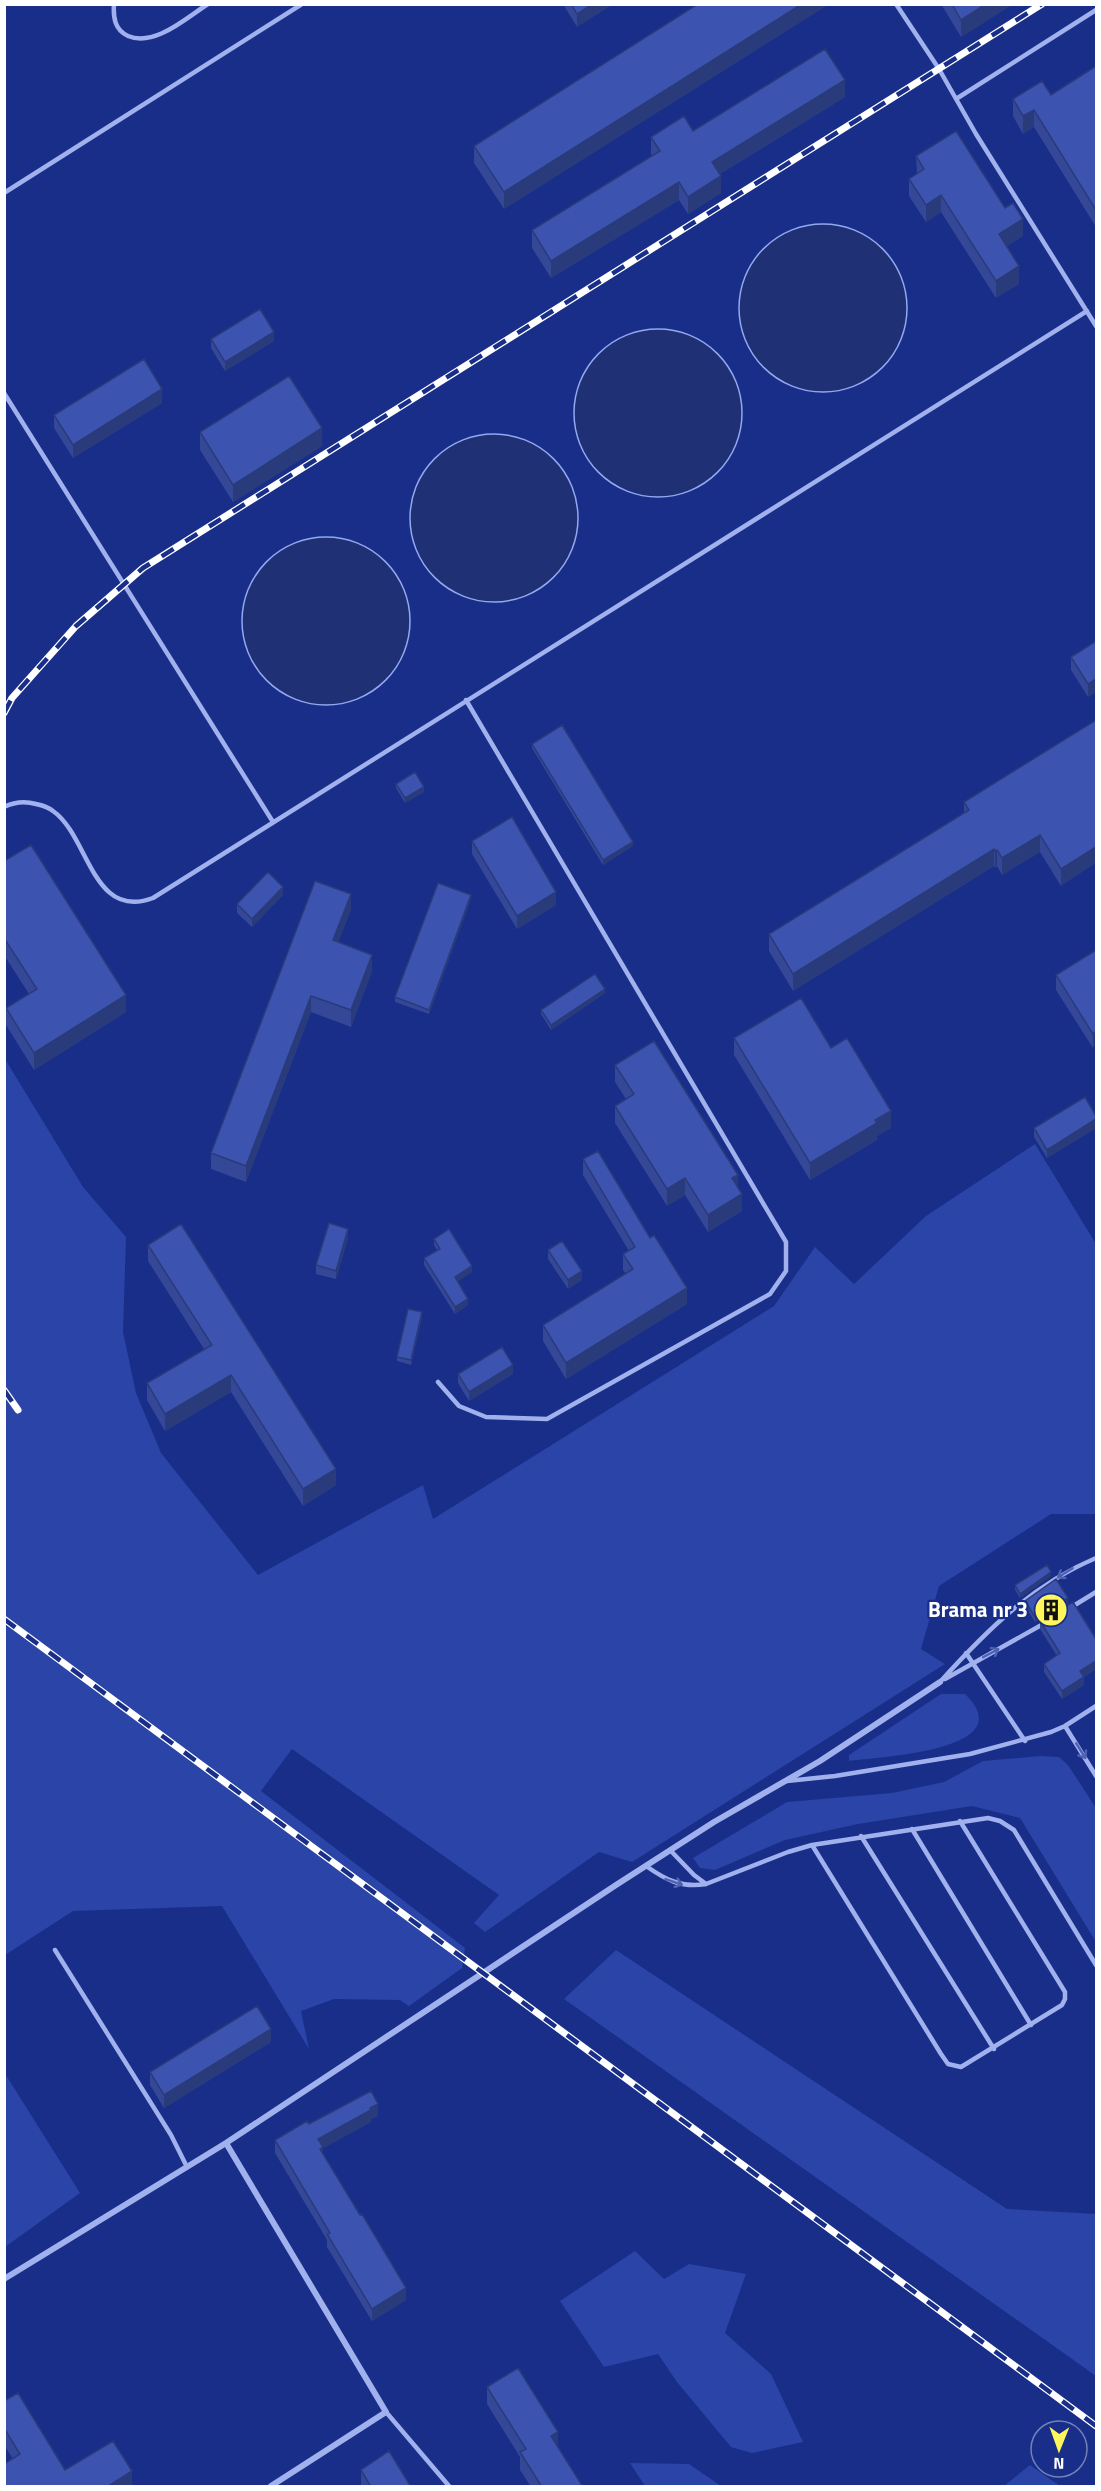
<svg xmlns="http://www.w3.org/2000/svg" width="1101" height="2491" font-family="'Titillium Web',sans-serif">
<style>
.green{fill:#2a45a7}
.water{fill:#1f3074;stroke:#92a8f0;stroke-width:1.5}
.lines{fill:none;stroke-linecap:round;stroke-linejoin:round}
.lane{stroke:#a0b1ee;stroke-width:4.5}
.street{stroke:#a0b1ee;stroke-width:6}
.rail-casing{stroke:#fff;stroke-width:7}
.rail{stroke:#182e89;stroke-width:4.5;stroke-dasharray:14;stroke-linecap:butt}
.wall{fill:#344897}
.shaded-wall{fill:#2a3b7b}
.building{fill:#3c54b0;stroke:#2a3b7b;stroke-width:1.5}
.oneway{stroke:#4e62b1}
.labels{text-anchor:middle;stroke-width:4.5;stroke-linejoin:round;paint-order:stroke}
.poi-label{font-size:21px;font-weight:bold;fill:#fff;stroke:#182e89;text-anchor:end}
</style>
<rect width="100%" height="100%" fill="#182e89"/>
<path class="green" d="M5,1059l78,128 43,50 -3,95 13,61 25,60 97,122 165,-90 10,34 341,-213 41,-59 39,37 72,-68 109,-72 61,100v270h-45l-112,72 -18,63 24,15 -313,198 -33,-10 -114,80 -11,-9 25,-28 -207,-146 -31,42 204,157 -3,20 -53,38 -9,-6 -66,-1 -33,12 8,38 -87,-143 -149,5 -68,44z
M941,1694h24c59,57 -87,63 -116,67v-6z
M1041,1756l18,1 9,8 28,43v134l-76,-124 -48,-12 -114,18 -73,16 -70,30 -15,-2 -7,-10 94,-56 105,-9 52,-11 39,-21z
M616,1950l391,259 89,5v162l-532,-377z
M4,2072l76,121 -75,54h-1z
M635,2251l29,28 25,-15 57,10 -21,59 46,41 32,68 -51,11 -21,-6 -54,-65 -19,-28 -54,13 -44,-66z
M630,2463l59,1 32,22h-76z
M1030,2465l30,21h-56z"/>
<path class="water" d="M739 308a84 84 0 1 1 168 0a84 84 0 1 1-168 0Z
M574 413a84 84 0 1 1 168 0a84 84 0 1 1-168 0Z
M410 518a84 84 0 1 1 168 0a84 84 0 1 1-168 0Z
M242 621a84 84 0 1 1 168 0a84 84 0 1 1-168 0Z"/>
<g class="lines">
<path class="lane" d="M114,4c-1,14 1,26 14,32 27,11 58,-18 80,-32
M896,4l43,65 37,65 120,192
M956,99l140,-89
M4,193l298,-189
M4,393l269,429
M4,807c10,-5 22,-6 32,-3 5,1 12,3 17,7 36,25 39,110 100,87l934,-587
M438,1382l21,24 27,11 61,2 223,-125 16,-23v-29l-320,-542
M1070,1608l26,-16
M966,1653l59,88
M945,1679l100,-56
M940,1682c46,-51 92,-97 156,-124
M1065,1726l31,50
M787,1781l48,-5 135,-22 81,-22 14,-6 31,-20
M912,1829l119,196
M861,1836l133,213
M812,1845l129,209 7,10 13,3 101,-62 3,-6v-7l-105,-171
M670,1850l24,25 12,9
M646,1866c20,14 35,22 60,18l82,-32 24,-7 176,-27 12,3 14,9 82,135
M55,1950l116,185 16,32
M386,2412l63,74"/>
<path class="street" d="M226,2143l160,269 -115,74
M4,2279l222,-136 390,-258 98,-63 106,-61 120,-79"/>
<defs>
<path id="rail" d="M4,713l8,-15 64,-72 67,-58 899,-564
M4,1390l14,20
M4,1619l1092,807"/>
</defs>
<use href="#rail" class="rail-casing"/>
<use href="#rail" class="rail"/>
</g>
<path class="wall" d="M563,4h50l-36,23z
M698,4h131l-325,205 -30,-46v-17z
M941,4h72l-52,33z
M1096,66v161l-62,-100 -11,7 -10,-18v-17l38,-4z
M845,97l-125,77 1,19 -33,21 -9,-14 -128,78 -19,-30v-18l120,-74 -1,-2v-17l42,-6z
M916,156l89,52 18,28 -16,10 12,38 -23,14 -55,-86 -15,10 -17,-26v-17l8,-5z
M211,339l63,2 -49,30 -14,-23z
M162,403l-89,55 -19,-30v-13z
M200,432l122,14 -89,56 -33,-52z
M1096,641v51l-8,5 -17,-27v-13z
M1096,720l-35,166 -21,-34 -38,23 -5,-9 -2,2 -1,-2 -201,125 -24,-40v-17l195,-121v-11z
M532,744l101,102 -30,19 -71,-117z
M396,784l28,8 -19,11 -9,-15z
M472,841l84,64 -39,24 -45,-75z
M4,861l122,151 -92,58 -28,-45v-17l23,-14 -25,-39z
M283,895l-31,32 -15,-14v-9z
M471,899l-42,115 -34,-12v-5z
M351,910l-13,32 34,29 -21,56 -40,-15 -65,170 -35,-13v-16z
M1096,950l-3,98 -37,-58v-15z
M605,993l-54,37 -10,-16v-4z
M734,1038l97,10 60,80 -14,8v4l-67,40 -76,-125z
M615,1065l123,122 4,24 -34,21 -23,-37 -18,11 -52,-83v-17l11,-7 -11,-17z
M1096,1116v12l-49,30 -13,-21v-9z
M583,1159l104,145 -121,75 -23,-38v-16l83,-51 -3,-4v-16l6,-3 -46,-76z
M348,1238l-12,41 -20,-5v-9z
M434,1239l38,33 -14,9 10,24 -13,9 -31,-49v-7l13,-8 -3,-5z
M148,1245l188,240 -33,21 -72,-114 -66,39 -18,-31v-17l57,-34 -56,-88z
M548,1250l34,30 -14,9 -20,-30z
M422,1317l-11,48 -14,-4v-4z
M458,1374h55l-44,27 -11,-18z
M1051,1576l-31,22 -5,-8v-5z
M1025,1601l43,2 -33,19 -10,-16z
M1040,1621l56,18v30l-12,8v8l-22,14 -18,-27v-8l13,-8 -17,-27z
M271,2042l-107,66 -14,-23v-13z
M378,2116l-7,3v3l-48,26v6l83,146 -34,21 -45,-74v-7l-52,-87v-13l34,-16z
M487,2387l96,100h-52l-11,-17v-13l-33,-53z
M4,2401l61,69 67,17 -119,-28 -9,-14z
M361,2470l50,17h-50z"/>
<path class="shaded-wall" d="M592,4h21l-36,23v-13z
M802,4h27l-325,205v-17z
M986,4h27l-52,33v-17z
M845,80v17l-133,82v-17z
M1034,110v17l-11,7v-18z
M721,176v17l-33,21v-17z
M679,182v18l-128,78v-17z
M941,195v17l-15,10v-17z
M1023,219v17l-24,15v-17z
M1019,266v18l-23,14v-17z
M274,332v9l-49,30v-9z
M162,389v14l-89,55v-13z
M322,428v18l-89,56v-17z
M1096,679v13l-8,5v-13z
M424,787v5l-19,11v-5z
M1040,835v17l-38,23v-17z
M633,842v4l-30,19v-5z
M1096,847v16l-35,23v-17z
M994,849v17l-201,125v-17z
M997,850v16l-2,2v-17z
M283,887v8l-31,32v-8z
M556,892v13l-39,24v-13z
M351,894v16l-18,46v-16z
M471,895v4l-42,115v-4z
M372,955v16l-21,56v-17z
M605,989v4l-54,37v-5z
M126,995v17l-92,58v-17z
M311,996v16l-65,170v-16z
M1096,1031v14l-3,3v-14z
M891,1111v17l-14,8v4l-67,40v-17z
M1096,1119v9l-49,30v-8z
M738,1175v17l-6,-14z
M685,1178v17l-18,11v-17z
M742,1194v17l-34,21v-17z
M348,1229v9l-12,41v-8z
M472,1266v6l-17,11v-6z
M582,1271v9l-14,9v-9z
M687,1288v16l-121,75v-16z
M468,1299v6l-13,9v-7z
M422,1312v5l-11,48v-5z
M513,1365v9l-44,27v-9z
M231,1375v17l-66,39v-17z
M336,1469v16l-33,21v-17z
M1051,1572v4l-31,22v-4z
M1068,1598v5l-33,19v-5z
M1096,1661v8l-16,10v-8z
M1084,1677v8l-22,14v-8z
M271,2029v13l-107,66v-13z
M378,2104v12l-7,3v3l-48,26v11l-3,2 -2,-22z
M406,2288v12l-34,21v-12z
M558,2432v17l-7,-13z
M132,2471v16h-25z"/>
<path class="building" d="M571,4h21l-15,10z
M698,4h104l-298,188 -30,-46z
M952,4h34l-25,16z
M825,49l20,31 -133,82 9,14 -33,21 -9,-15 -128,79 -19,-31 128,-79 -9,-14 33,-21 9,15z
M1096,66v144l-62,-100 -11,6 -10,-17 29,-18 9,14z
M956,131l49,77 8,-5 10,16 -24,15 20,32 -23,15 -55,-86 -15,10 -17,-26 15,-10 -8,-13z
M260,309l14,23 -49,30 -14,-23z
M144,359l18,30 -89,56 -19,-30z
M289,376l33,52 -89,57 -33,-53z
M1096,641v38l-8,5 -17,-27z
M1096,720v127l-35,22 -21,-34 -38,23 -5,-8 -2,1 -1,-2 -201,125 -24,-40 200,-124 -5,-8z
M562,725l71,117 -30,18 -71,-116z
M415,772l9,15 -19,11 -9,-14z
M512,817l44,75 -39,24 -45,-75z
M31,845l95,150 -92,58 -28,-45 31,-19 -33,-51v-77z
M268,872l15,15 -31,32 -15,-15z
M315,881l36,13 -18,46 39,15 -21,55 -40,-14 -65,170 -35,-13z
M438,883l33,12 -42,115 -34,-13z
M1096,950v81l-3,3 -37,-59z
M595,974l10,15 -54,36 -10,-15z
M801,998l30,50 16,-10 44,73 -16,9 2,3 -67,40 -76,-125z
M654,1041l84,134 -6,3 10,16 -34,21 -23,-37 -18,11 -52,-83 19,-12 -19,-29z
M1085,1097l11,19v3l-49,31 -13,-22z
M598,1151l52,87 4,-3 33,53 -121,75 -23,-38 90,-56 -10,-15 12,-7 -52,-88z
M329,1223l19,6 -12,42 -20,-6z
M181,1224l155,245 -33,20 -72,-114 -66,39 -18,-31 65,-38 -64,-100z
M449,1229l23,37 -17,11 13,22 -13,8 -31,-49 16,-9 -6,-10z
M562,1241l20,30 -14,9 -20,-30z
M408,1309l14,3 -11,48 -14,-3z
M502,1347l11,18 -44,27 -11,-18z
M1047,1565l4,7 -31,22 -5,-9z
M1056,1579l12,19 -33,19 -10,-16z
M1073,1602l23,37v22l-16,10 4,6 -22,14 -18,-27 16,-11 -20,-32z
M257,2006l14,23 -107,66 -14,-23z
M371,2091l7,13 -8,4 1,2 -53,29 5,8 -3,2 40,66 2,-1 44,74 -34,21 -45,-75 3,-1 -55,-93 32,-19 2,3z
M518,2368l40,64 -7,4 32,51h-41l-22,-35 6,-3 -39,-62z
M18,2393l47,77 48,-29 19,30 -25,16h-103v-23l16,-10 -16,-26v-27z
M389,2451l22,36h-40l-10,-17z"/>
<defs><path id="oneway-shaft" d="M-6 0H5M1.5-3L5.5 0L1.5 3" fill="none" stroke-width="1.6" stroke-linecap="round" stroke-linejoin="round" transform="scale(1.5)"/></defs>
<g class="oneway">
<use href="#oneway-shaft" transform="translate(1065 1573) rotate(148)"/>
<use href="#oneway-shaft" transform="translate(991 1653) rotate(-28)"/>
<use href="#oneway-shaft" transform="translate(1081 1751) rotate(58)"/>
<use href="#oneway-shaft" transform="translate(674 1882) rotate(19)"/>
</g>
<defs>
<symbol id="building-disc" viewBox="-11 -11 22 22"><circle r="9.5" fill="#fff65d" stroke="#182e89"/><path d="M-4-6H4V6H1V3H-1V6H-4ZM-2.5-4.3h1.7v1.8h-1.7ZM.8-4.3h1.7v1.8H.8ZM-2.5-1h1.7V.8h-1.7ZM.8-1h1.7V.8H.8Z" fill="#111"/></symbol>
</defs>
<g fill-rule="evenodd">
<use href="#building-disc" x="1032" y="1591" width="38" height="38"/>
</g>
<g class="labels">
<g class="poi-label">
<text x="1028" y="1617">Brama nr 3</text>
</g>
</g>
<rect width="1101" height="2491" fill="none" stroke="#ffffff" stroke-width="12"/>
<g transform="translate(1059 2449) rotate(181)"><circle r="28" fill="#182e89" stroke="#7482b8" stroke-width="1.5"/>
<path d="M0-4.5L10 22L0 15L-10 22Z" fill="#fff65d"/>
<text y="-9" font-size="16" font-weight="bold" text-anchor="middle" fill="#ffffff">N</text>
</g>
</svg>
